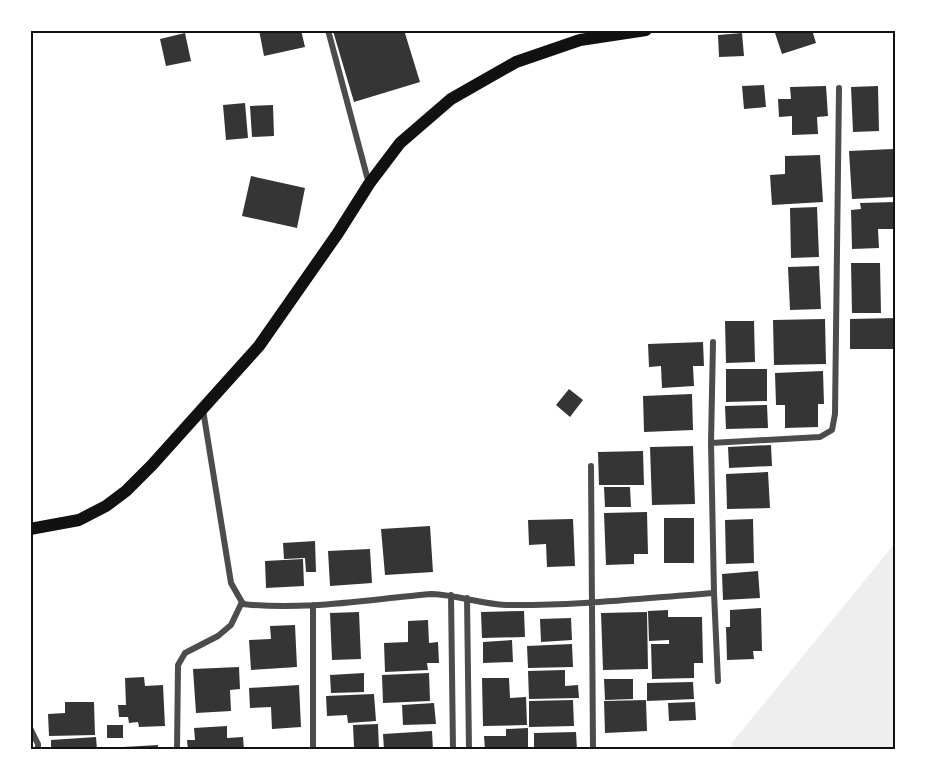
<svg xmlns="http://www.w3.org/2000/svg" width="926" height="780" font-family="'PT Sans Narrow',sans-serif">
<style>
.green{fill:#eee}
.building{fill:#353535}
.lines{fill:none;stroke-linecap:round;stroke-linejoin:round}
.minor{stroke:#4c4c4c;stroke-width:6}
.secondary{stroke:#111;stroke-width:12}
.neatline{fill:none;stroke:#111;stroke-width:2}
</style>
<rect width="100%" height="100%" fill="#fff"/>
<path class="green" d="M896,542v208h-162l-3,-6z"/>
<path class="building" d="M259,30h42l4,17 -41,9z
M338,30h66l16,52 -66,20 -21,-71z
M783,30h29l4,13 -34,11 -7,-21z
M185,33l6,28 -25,5 -6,-27z
M742,33l2,23 -25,1 -1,-22z
M764,85l2,22 -22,2 -2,-23z
M826,86l2,30 -11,1 1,17 -26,1v-19l-13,1 -1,-18h13l-1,-12z
M878,86l1,45 -26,1 -2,-45z
M245,103l3,35 -22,2 -3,-35z
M273,105l1,31 -22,1 -2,-31z
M893,149l2,48 -43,2 -3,-48z
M820,155l3,47 -51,3 -2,-30 15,-1v-18z
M251,176l54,12 -8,40 -55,-12z
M895,202l1,27h-18l1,19 -27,1 -1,-39 10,-1 -1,-6z
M817,207l2,50 -28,1 -1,-50z
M851,263h29l1,50h-29z
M819,266l2,43 -31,1 -2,-43z
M896,318v31h-46v-30z
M825,319l1,45 -52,1 -1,-45z
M725,321h29l1,41 -29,1z
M703,342l1,24h-11l1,20 -32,2 -1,-22 -12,1 -1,-23z
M726,369h41v32l-41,1z
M823,371l1,33h-6v23l-33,1v-23h-9l-1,-32z
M569,389l14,11 -13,17 -14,-12z
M692,394l1,36 -49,2 -1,-36z
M767,405l1,23 -42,1 -1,-23z
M771,445l1,21 -43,2 -1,-21z
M693,446l2,58 -43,1 -2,-58z
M643,451l1,34h-45l-1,-33z
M768,472l2,36 -43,1 -1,-35z
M604,487h26l1,20h-26z
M647,512l1,42h-14v10l-28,1 -2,-52z
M664,518h30v45h-30z
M573,519l2,47 -28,1 -1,-23 -17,1 -1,-25z
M753,519l1,44 -28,1 -1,-44z
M430,526l3,46 -48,3 -4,-46z
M315,541l1,31h-10l-1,-14 -21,1 -1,-16z
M370,549l2,34 -42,3 -2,-35z
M303,559l1,27 -38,2 -1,-27z
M758,571l2,27 -37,2 -1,-26z
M761,608l1,43h-9l1,8 -27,1 -1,-33h4v-17z
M668,610v7h34l1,46h-9v15l-42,1 -1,-35h18v-4l-20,1 -1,-30z
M524,611l1,26 -43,1 -1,-26z
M359,612l2,47 -29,1 -2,-47z
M647,612l1,57 -45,1 -2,-57z
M571,618l1,22 -31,2 -1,-23z
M428,620l1,23 9,-1 1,21h-12l1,7 -43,2 -1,-29 24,-1v-21z
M295,625l2,42 -46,3 -2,-30 22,-1 -1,-13z
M512,640l1,22 -30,1v-21z
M572,644l1,23 -45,1 -1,-22z
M239,667l1,22 -10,1 1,21 -35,2 -3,-44z
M565,670v16l13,-1 1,13 -50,1 -1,-28z
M364,673v19l-33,1 -1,-18z
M429,673l1,28 -47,2 -1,-28z
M144,677l1,9 18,-1 2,41 -26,1 -1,-5 -9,1 -1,-6h-9l-1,-12h8l-1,-27z
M482,678h27l1,20 16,-1 1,28 -44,1z
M604,679h29v20l-28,1z
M693,682l1,17 -47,2v-18z
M299,685l2,42 -29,2 -1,-22 -21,1 -1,-20z
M374,694l2,27 -28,2 -1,-8 -20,1 -1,-20z
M573,700l1,26 -45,1v-26z
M646,700l1,31 -42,2 -1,-32z
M65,702h29l1,33 -46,1 -1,-22 17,-1z
M695,702l1,18 -27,1 -1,-18z
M434,703l2,21 -33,1 -1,-20z
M378,724l1,26h-47v-2l22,-1 -1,-22z
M107,725h16v13h-16z
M227,726v12l16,-1 1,13h-56l-1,-10h8l-1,-12z
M528,728v22h-43l-1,-14h22v-7z
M432,731l1,19h-49l-1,-16z
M576,732l1,18h-43v-17z
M96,737l1,13h-46v-10z
M158,745v5h-35v-3z"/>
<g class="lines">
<path class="minor" d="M328,30l41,154
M203,410l28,173 12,21c63,7 127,-5 189,-10 25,1 49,10 74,11 69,1 139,-7 208,-12l-3,-150 2,-101
M711,443l109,-6 12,-7 3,-16 4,-326
M591,466l2,284
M714,593l4,88
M451,595l2,155
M467,598l2,152
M313,605v145
M30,728l8,16v6
M177,750l1,-85 7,-12 33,-17 13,-11 11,-23"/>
<path class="secondary" d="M30,529l49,-9 27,-14 20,-15 26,-26 107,-119 79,-113 31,-49 31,-41 51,-44 65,-37 64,-22 66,-10"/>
</g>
<rect width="926" height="780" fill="none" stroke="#ffffff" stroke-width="63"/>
<rect x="32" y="32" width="862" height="716" class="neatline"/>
</svg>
